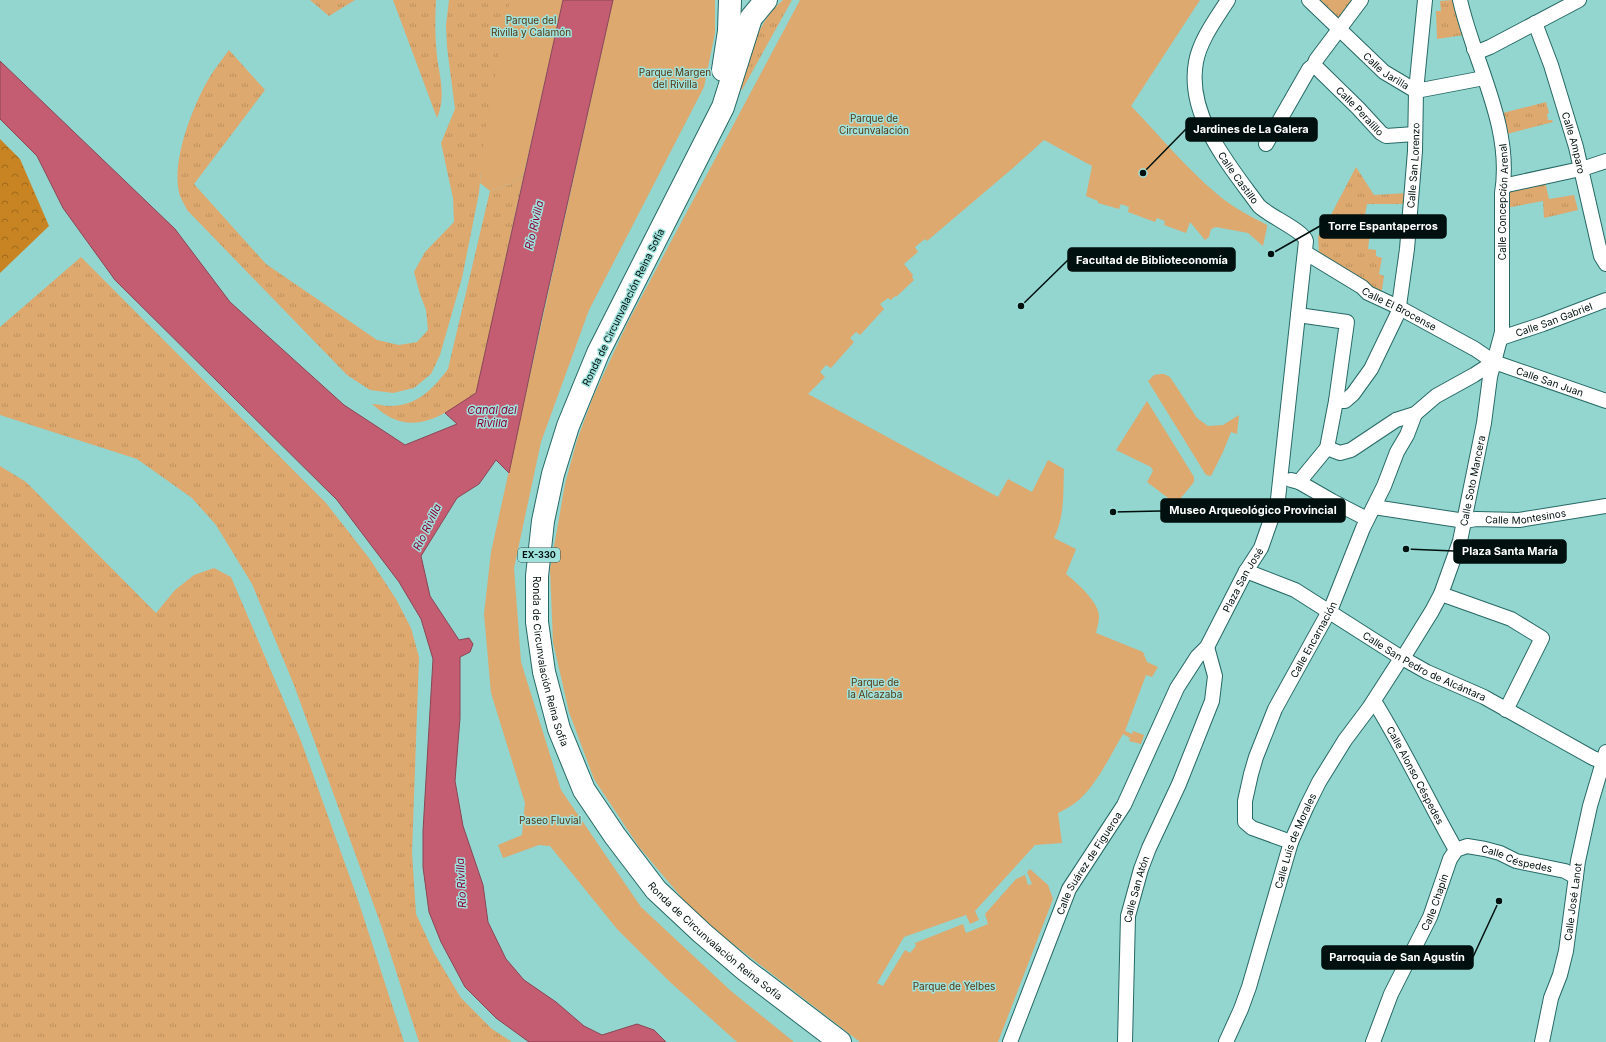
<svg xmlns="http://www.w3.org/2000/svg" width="1606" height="1042" font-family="Inter,sans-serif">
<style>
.grass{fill:url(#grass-tufts)}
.forest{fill:url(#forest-crowns)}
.green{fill:#dda96f}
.water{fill:#c55d72;stroke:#8a4654}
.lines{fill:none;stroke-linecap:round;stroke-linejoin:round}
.street-casing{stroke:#266965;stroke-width:16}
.primary-casing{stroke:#266965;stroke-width:24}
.street{stroke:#fff;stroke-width:14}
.primary{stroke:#fff;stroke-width:22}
.labels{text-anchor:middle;stroke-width:3;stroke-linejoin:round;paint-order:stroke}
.shield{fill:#9fe2dc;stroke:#304f4c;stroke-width:1}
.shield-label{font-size:9px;font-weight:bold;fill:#00100e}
.park-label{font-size:10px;fill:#553713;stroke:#9fe2dc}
.street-label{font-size:10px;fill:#00100e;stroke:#9fe2dc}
.water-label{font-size:11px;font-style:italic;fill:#8d0238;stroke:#9fe2dc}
.leader{fill:none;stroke:#00100e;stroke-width:1.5}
.callout-dot{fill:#00100e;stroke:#9fe2dc;stroke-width:1.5}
.callout{fill:#00100e;stroke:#00100e;stroke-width:1.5}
.callout-label{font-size:11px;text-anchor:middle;font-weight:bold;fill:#fff}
</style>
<defs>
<pattern id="grass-tufts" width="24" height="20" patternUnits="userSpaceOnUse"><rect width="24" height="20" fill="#dda96f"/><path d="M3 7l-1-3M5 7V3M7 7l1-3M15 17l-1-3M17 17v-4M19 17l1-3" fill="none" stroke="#bc905f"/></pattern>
<pattern id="forest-crowns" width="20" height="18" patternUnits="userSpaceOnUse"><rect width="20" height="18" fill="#c88322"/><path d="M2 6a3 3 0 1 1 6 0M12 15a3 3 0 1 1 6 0" fill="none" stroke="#a06a1c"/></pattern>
</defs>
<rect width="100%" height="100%" fill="#93d5cf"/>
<path class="grass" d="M310,0h45l-26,16z
M393,0h43c-1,19 -1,37 1,57 3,21 9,40 0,61z
M449,0h66l-34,170 -2,23 -17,85 -22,77 -9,19 -17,14 -21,5 -23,-3 -23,-15 -160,-165c-2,-5 -5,-9 -7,-14 -10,-32 12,-88 28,-116 6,-11 14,-20 21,-30l36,40 -71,94 72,80 111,76 22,5 18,-3 11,-12 -2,-20 -6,-16 -6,-22 11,-20 29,-30 -1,-24 -12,-55 14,-34 -8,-62 -1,-22z
M783,0h9l-50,90 -1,-1c9,-34 14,-65 42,-89z
M1313,0h44l-19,23z
M1453,0l8,33 2,-1 1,3 -27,4 -1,-28h5l-1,-10z
M1546,102l3,11 -2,1 1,6h4l1,2 -46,12 -4,-21z
M1356,167l18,28 34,-2 -1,11h-40l-2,11h7l-4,34 8,1v6l6,2 -3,16 5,2 -3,20 -62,-42 -1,-18 4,-4z
M524,174l-48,219c-23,15 -52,39 -82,26 -8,-3 -16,-10 -22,-15 6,0 12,2 18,2 27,0 43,-17 58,-37l42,-178 21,-7z
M1545,182l4,17 25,-4 4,15 -34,8 -1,-17 -37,7v-14l5,-5z
M81,257l245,246 43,55 27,41 15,29 8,29 -7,196 4,61 18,39 27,45 31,31 20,13h-93l-38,-117 -87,-240 -42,-101 -36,-59 -24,-27 -55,-39 -137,-44v-88z
M0,466l26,16 130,131 19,-23 19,-15 20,-7 17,9 70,164 56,156 47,145h-404z"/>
<path class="forest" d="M0,139l20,20 29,67 -49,47z"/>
<path class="green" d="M510,0h53l-39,174 -13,10 -21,7 -10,-8c3,-61 19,-123 30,-183z
M613,0h102v33l-11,54 -115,223 -48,132 -27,126 7,94 40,128 80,117 90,84 63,51h-57l-67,-60 -53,-53 -67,-83 -11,-1 -36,13 -5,-13 24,-10 3,-32 -34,-110 -7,-79 7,-62z
M800,0h400l-69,106c28,29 55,62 86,88 15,13 33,22 50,31v2l-4,19 -15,-13 -32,-6 -5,2 -2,8 -4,3 -15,-18 -4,11 -22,-8 1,-4 -8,-3 -2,4 -27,-10 1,-5 -8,-3 -2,5 -21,-6v-2l-12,-5 6,-30 -48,-26 -31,28 -86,73 -2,-2 -10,8 3,5 -14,12 9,11 -1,2 2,3 -18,17 -1,-1 -4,4 -3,-2 -8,6 4,5 -24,26 -4,-3 -6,6 4,4 -23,26 -5,-3 -6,7 5,5 -17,17 190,103 10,-18 24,13 16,-32 16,9c-1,25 1,46 -10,69l22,11 -10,25c10,8 34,29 33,43 0,5 -2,11 -3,16l47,19 4,10 11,5 -6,10 -6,-2 -21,56 7,3 1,-3 11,4 -3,9 -12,-3 1,-3 -7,-4c-13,22 -25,48 -43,65 -7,6 -14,10 -22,14l4,30 -27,2 -60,66 4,9 -9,4 -4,-9 -62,22 -27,46 6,3 22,-36 5,3 6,-7 -1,-3 48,-19 3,9 22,-9 -3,-10 31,-35 9,-4 3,10 4,-1 -5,-12 3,-3 18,16 5,14 -55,143h-138l-145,-112 -27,-25 -49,-58 -45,-68 -25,-67 -16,-70 -3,-73 15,-85 12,-44 16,-43 34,-73z
M1160,374h4l6,3 27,41 11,8 15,-1 16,-10 -2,19 -6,-2 -8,20 -12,24 -5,-1 -58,-94 6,-6z
M1147,401l47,76v5l-18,22 -29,-22 6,-11 -2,-4 -35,-17z"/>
<path class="water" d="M563,0h50l-72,321 -32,152 -13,-13 -17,24 -22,14 -36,58 9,40 29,44 10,-2 4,6 -3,8 -10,5v61l-5,63 8,45 20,59 5,37 18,37 18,21 32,22 28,24 18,9 35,-11 17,6 12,12h-137l-33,-24 -31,-31 -24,-45 -12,-30 -6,-45v-36l10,-172 -12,-40 -22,-37 -62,-82 -222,-220 -52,-72 -26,-52 -37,-37v-58l175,168 55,73 114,103 61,40 52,-21 -12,-11 31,-20z"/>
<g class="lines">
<defs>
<g id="street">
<path id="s1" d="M1228,0c-12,19 -28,40 -32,62 -10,54 34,104 63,144 10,10 45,25 47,35l-28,258"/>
<path id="s2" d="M1309,0l75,72 32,19 68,-13"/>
<path id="s3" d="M1535,23l16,42 25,82 25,109 5,8"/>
<path d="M1474,49l6,2 10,-4 89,-47"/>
<path id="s4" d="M1314,65l44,43 23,25 5,3 29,-2"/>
<path d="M1266,144l43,-75 5,-4 2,-5 45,-60"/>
<path d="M1503,188l4,-3 78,-17 21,-7"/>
<path id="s5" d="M1306,253l56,34 6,6 30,14 77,42 19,13 112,39"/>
<path d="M1298,315l49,7 -11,79 -9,47 -28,34"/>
<path id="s6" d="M1501,338l42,-14 63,-24"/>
<path id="s7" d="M1336,401h9l8,-7 18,-25 27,-56 9,-64 8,-98 1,-60 9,-91"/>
<path d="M1327,448l13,5 11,-3 45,-30 19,-6 21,-18 38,-21 20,-13"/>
<path d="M1291,480l8,2 33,19 35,18"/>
<path id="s8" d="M1374,507l91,14 11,-2 43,1 87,-14"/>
<path id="s9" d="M1246,571l49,19 102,65 30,17 57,25 109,61 13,5"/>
<path d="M1441,594l70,25 31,19 -36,72"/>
<path id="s10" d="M1374,701c30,48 54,100 82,149"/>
<path id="s11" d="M1291,842l-39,-14 -7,-6v-21l6,-27 5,-17 19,-48 57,-103 31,-78 21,-42 13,-34 10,-17 8,-21"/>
<path id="s12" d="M1010,1042l59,-153 55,-84 53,-117 20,-31 10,-10 39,-76 15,-23 13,-37"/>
<path id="s13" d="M1125,1042l3,-126 13,-47 8,-21 30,-64 33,-83 3,-25 -8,-29"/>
<path id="s14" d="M1226,1042l15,-33 8,-22 42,-145 16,-36 12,-24 26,-42 24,-32 29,-45 8,-10 26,-42 9,-17 19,-53 24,-118 6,-46 12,-45v-139c11,-67 -28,-130 -42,-193"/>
<path id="s15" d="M1373,1042l18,-48 39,-77 20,-58 6,-9 11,-4 18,3 15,4 16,8 49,10 11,6"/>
<path id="s16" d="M1542,1042l9,-44 9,-23 6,-24 12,-90 12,-55 16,-54"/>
</g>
<g id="primary">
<path id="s17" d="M766,0l-15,18 -28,89 -125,246 -30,73 -15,48 -10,47 -6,55v46l7,50 15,57 25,61 31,46 41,54 46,43 42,36 96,73"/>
<path d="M723,70l6,-39 1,-31"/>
</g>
</defs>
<use href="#street" class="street-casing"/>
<use href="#primary" class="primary-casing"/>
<use href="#street" class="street"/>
<use href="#primary" class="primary"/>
</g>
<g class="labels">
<rect class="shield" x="518" y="548" width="42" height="14" rx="3"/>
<g class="shield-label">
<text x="539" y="558">EX-330</text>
</g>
<g class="park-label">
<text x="531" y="24">Parque del<tspan x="531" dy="12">Rivilla y Calamón</tspan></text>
<text x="675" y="76">Parque Margen<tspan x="675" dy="12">del Rivilla</tspan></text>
<text x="874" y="122">Parque de<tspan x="874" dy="12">Circunvalación</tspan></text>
<text x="875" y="686">Parque de<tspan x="875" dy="12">la Alcazaba</tspan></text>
<text x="550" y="824">Paseo Fluvial</text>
<text x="954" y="990">Parque de Yelbes</text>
</g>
<g class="street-label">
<text dy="4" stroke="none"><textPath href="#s2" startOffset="105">Calle Jarilla</textPath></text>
<text dy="4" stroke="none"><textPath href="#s4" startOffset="65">Calle Peralillo</textPath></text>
<text dy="4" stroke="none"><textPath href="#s3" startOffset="126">Calle Amparo</textPath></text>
<text dy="4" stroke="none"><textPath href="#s7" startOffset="261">Calle San Lorenzo</textPath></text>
<text dy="4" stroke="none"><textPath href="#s1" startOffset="197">Calle Castillo</textPath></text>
<text dy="4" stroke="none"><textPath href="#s14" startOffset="901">Calle Concepción Arenal</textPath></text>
<text transform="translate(623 307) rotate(-64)" y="4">Ronda de Circunvalación Reina Sofía</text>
<text dy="4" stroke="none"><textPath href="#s5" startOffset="109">Calle El Brocense</textPath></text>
<text dy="4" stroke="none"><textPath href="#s6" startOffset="56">Calle San Gabriel</textPath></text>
<text dy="4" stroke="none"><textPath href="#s5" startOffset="277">Calle San Juan</textPath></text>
<text dy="4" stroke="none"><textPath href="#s14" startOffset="619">Calle Soto Mancera</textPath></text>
<text dy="4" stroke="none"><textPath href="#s8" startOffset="153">Calle Montesinos</textPath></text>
<text dy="4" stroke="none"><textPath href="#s12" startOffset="520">Plaza San José</textPath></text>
<text dy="4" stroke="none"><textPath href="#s11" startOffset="248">Calle Encarnación</textPath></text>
<text dy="4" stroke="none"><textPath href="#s17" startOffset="712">Ronda de Circunvalación Reina Sofía</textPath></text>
<text dy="4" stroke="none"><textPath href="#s9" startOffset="203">Calle San Pedro de Alcántara</textPath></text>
<text dy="4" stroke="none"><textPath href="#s10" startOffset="85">Calle Alonso Céspedes</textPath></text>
<text dy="4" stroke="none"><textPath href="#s14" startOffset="213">Calle Luis de Morales</textPath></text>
<text dy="4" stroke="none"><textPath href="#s15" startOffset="273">Calle Céspedes</textPath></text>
<text dy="4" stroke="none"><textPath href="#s12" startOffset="196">Calle Suárez de Figueroa</textPath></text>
<text dy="4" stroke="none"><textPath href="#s13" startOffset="154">Calle San Atón</textPath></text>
<text dy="4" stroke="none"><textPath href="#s15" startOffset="153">Calle Chapín</textPath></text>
<text dy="4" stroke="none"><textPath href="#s16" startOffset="144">Calle José Lanot</textPath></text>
<text dy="4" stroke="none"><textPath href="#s17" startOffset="1048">Ronda de Circunvalación Reina Sofía</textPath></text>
</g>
<g class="water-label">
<text transform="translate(534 225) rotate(-77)" y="4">Río Rivilla</text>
<text x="492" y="414">Canal del<tspan x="492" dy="13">Rivilla</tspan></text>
<text transform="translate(427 527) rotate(-64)" y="4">Río Rivilla</text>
<text transform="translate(461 883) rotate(-93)" y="4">Río Rivilla</text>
</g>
</g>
<path class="leader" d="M1143 173L1186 129M1271 254L1320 226M1021 306L1068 260M1113 512L1161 511M1406 549L1454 551M1499 901L1473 957"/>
<g class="callout-dot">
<circle cx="1143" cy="173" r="4"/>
<circle cx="1271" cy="254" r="4"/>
<circle cx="1021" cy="306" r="4"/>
<circle cx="1113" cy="512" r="4"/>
<circle cx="1406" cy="549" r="4"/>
<circle cx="1499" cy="901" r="4"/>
</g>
<g class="callout">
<rect x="1186" y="118" width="131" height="23" rx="4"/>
<rect x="1320" y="215" width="126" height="23" rx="4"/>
<rect x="1068" y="248" width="167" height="23" rx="4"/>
<rect x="1161" y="499" width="184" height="23" rx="4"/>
<rect x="1454" y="540" width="112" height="23" rx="4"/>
<rect x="1322" y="946" width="151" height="23" rx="4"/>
</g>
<g class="callout-label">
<text x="1251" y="133">Jardines de La Galera</text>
<text x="1383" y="230">Torre Espantaperros</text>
<text x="1152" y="264">Facultad de Biblioteconomía</text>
<text x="1253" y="514">Museo Arqueológico Provincial</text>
<text x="1510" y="555">Plaza Santa María</text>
<text x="1397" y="961">Parroquia de San Agustín</text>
</g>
</svg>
